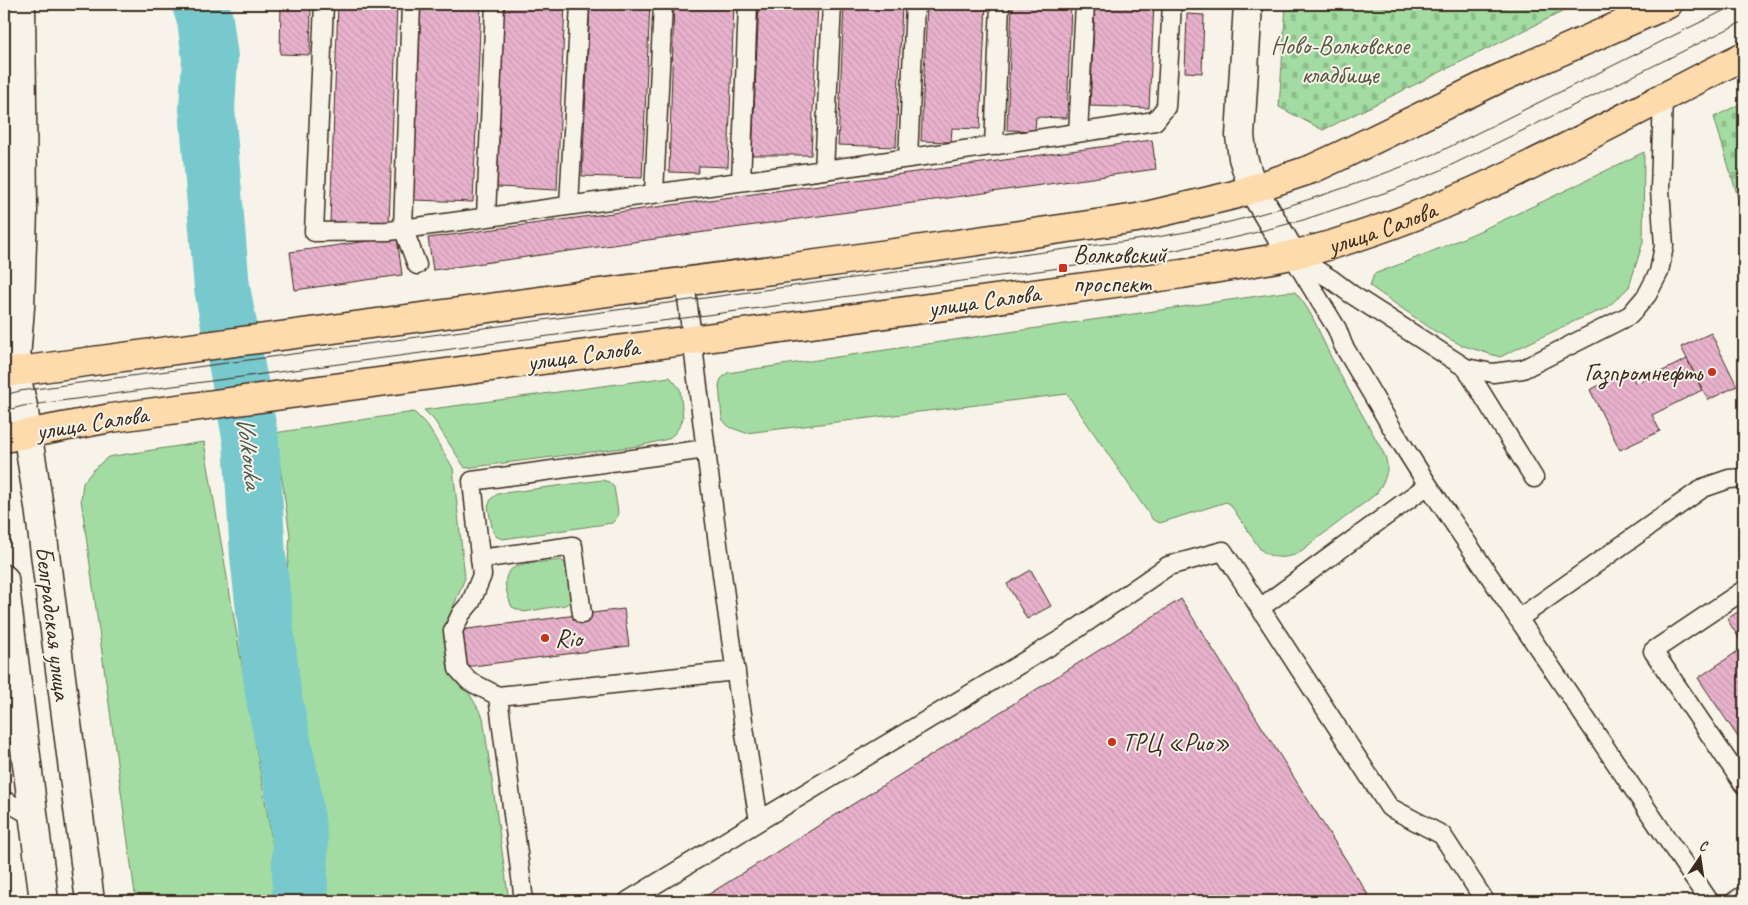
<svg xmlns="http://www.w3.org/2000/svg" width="1748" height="905" font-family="Caveat,sans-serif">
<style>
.green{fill:#a2dca2;stroke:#6e8360}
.cemetery{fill:url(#cemetery-stones);stroke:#6e8360}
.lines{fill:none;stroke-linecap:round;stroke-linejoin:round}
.river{stroke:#78c9ce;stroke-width:56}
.building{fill:url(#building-back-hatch);stroke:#3b2a1e}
.service-casing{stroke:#3b2a1e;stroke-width:21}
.minor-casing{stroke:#3b2a1e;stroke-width:31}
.tertiary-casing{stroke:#3b2a1e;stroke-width:31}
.primary-casing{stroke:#3b2a1e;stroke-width:31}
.service{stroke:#f7f3e8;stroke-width:18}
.minor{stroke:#f7f3e8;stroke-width:28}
.tertiary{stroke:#f7f3e8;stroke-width:28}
.primary{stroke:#fedbac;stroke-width:28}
.tram{stroke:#3b2a1e;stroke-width:1}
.poi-dot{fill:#c8321e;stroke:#f7f3e8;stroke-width:2}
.labels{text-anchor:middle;stroke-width:4;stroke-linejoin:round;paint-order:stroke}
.park-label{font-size:25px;fill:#55563f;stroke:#f7f3e8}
.street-label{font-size:25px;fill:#3b2a1e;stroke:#f7f3e8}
.poi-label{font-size:25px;fill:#3b2a1e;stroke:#f7f3e8;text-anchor:start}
.water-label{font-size:26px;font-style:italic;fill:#4d5a53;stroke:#f7f3e8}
</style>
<defs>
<pattern id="cemetery-stones" width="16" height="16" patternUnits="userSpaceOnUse" patternTransform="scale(1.25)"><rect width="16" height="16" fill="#a2dca2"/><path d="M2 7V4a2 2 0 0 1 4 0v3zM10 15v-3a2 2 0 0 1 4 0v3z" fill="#8cbd8b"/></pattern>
<pattern id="building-back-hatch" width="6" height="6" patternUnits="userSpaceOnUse" patternTransform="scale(1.25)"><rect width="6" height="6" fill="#e8b2cc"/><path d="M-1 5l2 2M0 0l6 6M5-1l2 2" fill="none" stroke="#c899af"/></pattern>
</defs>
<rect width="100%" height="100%" fill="#f7f3e8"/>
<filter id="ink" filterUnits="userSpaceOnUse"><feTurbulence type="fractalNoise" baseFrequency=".02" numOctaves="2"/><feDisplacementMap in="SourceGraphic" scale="10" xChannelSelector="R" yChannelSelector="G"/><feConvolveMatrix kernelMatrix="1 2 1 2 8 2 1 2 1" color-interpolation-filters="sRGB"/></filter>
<g filter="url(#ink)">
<path class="green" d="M1644,152l-1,90 -14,45 -22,21 -30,12 -77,37 -39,-12 -28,-15 -63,-44 4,-12c94,-34 180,-78 270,-122z
M1285,292h10c19,21 24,42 37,67 16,32 35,63 52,95 7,15 1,27 -8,40l-79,60c-13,5 -26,5 -37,-5l-30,-45 -4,-2 -66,21 -7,-3 -86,-126 -321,39 -17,-6 -7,-8 -3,-34 2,-6 6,-6z
M670,377l10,12 3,29 -2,6 -6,9 -7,6 -29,7 -174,22 -31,-48 -10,-10z
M414,412l13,13 26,43 12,110 -19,47 5,47 7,10 8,6 17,29 26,184h-181l-13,-104 -17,-70 -13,-131 5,-60 -7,-50 -9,-53z
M204,442l69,405 3,54h-140l-55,-402 2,-16 11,-14 14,-12z
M602,480l7,2 5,5 4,25 -2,7 -4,4 -109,16 -6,-2 -4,-5 -5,-25 3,-8 6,-5z
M561,560l7,5 5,35 -8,5 -41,7 -12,-5c-21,-49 13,-42 49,-47z"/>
<path class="cemetery" d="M1286,4h292l-255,126 -44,-23z
M1744,102v116l-30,-101z"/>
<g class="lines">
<path class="river" d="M200,4l5,16 5,38 -3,51 15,179 29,153 7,115 15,137 19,92 8,56v60"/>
</g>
<path class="building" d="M281,4h30l-1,51 -30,-1z
M338,4h59l-8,221 -59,-3z
M421,4h60l-8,198 -60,-2z
M504,4h61l-8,186 -60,-3z
M590,4h60l-8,174 -60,-2z
M674,4h60l-6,163 -29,-1 -1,7 -29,-1z
M759,4h59l-7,151h-59z
M844,4h58l-6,143 -58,-2z
M927,4h59l-6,125 -28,-1 -1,14 -30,-1z
M1012,4h59l-4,114 -31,-1 -1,14 -28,-1z
M1095,4h59l-5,104 -59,-2z
M1187,14l17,1 -2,58 -17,-1z
M1152,140l4,29 -723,101 -5,-32z
M397,237l5,38 -107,15 -5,-38z
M1711,333l26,53 -29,14 -27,-53z
M1687,359l15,31 -50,25 8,16 -40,19 -30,-60 39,-20 7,14z
M1031,570l20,36 -24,13 -20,-35z
M1181,599l191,302h-674z
M1744,608v38l-17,-27z
M624,609l5,37 -164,21 -5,-37z
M1744,647v99l-46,-68z"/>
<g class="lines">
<defs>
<path id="service" d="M324,4l-10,228 75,-1 549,-77 217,-33 11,-14 6,-103
M411,4l-8,224 14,37
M1078,133l7,-129
M994,146l6,-142
M908,158l7,-154
M824,170l8,-166
M741,181l7,-177
M654,193l9,-189
M569,205l11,-201
M486,216l9,-212
M1292,255l45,74 6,16 52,88 33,52 281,416
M1295,257l36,22 20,15 115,74 27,5 30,-4 107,-54 17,-20 12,-23 5,-26 -4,-56 3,-94
M1466,368l68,110
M706,449l-234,32 10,94 -11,27 -10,12 -8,17 4,30 1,8 11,12 29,15 238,-25
M480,559l93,-13 9,68
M1744,590l-91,61 91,134
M1260,608l168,-123
M1518,619l185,-131 26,-9 15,-1
M498,696l26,205
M4,800l28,16
M759,821l306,-184 103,-71 55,-15 166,256 53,28 43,66
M628,901l131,-80c-30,-179 -52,-360 -74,-540
M1735,901l9,-6"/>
<path id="minor" d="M15,371l5,-64 3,-97 -2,-206"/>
<path id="tertiary" d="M1248,4l-8,132 3,22 10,31 39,66
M15,371l8,35 16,101 51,394
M4,579l40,322"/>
<g id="primary">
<path d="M4,373l835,-112 298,-43 97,-23 78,-26 30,-14 156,-76 170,-75"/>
<path id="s1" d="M4,438l107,-20 1071,-144c51,-9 103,-15 152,-30 144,-43 276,-121 410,-188"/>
</g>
</defs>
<use href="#service" class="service-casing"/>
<use href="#minor" class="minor-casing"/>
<use href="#tertiary" class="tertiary-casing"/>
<use href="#primary" class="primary-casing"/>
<use href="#service" class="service"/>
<use href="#minor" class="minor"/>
<use href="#tertiary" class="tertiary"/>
<use href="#primary" class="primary"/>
<path class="tram" d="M4,395l16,-4 1068,-145c33,-4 66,-8 98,-14 86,-18 169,-46 251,-79l300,-149
M4,411l19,-5 1067,-142 57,-8 95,-20 61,-16 93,-31 43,-18 93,-45 212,-105"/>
</g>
</g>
<g class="poi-dot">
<rect x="1058" y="263" width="10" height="10" rx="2.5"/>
<circle cx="1712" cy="372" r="5"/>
<circle cx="545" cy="638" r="5"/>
<circle cx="1112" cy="742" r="5"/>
</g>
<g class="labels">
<g class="park-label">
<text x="1340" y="54">Ново-Волковское<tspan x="1340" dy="29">кладбище</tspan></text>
</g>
<g class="street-label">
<text dy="9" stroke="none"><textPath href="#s1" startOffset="1395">улица Салова</textPath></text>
<text transform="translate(984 300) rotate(-8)" y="9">улица Салова</text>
<text transform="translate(583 354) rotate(-8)" y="9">улица Салова</text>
<text transform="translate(92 422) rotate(-9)" y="9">улица Салова</text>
<text transform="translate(54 623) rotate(83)" y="9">Белградская улица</text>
</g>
<g class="poi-label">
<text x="1073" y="263">Волковский<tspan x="1073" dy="29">проспект</tspan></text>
<text x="1702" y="381" text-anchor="end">Газпромнефть</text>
<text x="555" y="647">Rio</text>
<text x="1122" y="751">ТРЦ «Рио»</text>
</g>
<g class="water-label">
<text transform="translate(250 452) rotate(83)" y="9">Volkovka</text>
</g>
</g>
<rect width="1748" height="905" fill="none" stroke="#f7f3e8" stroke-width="20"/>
<rect x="10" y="10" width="1728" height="885" fill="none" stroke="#3b2a1e" stroke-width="2" filter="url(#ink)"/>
<g transform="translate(1700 858) rotate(13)" stroke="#f7f3e8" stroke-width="4" paint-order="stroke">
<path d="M0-4L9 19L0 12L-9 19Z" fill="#3b2a1e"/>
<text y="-8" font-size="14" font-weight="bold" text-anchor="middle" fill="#3b2a1e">С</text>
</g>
</svg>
